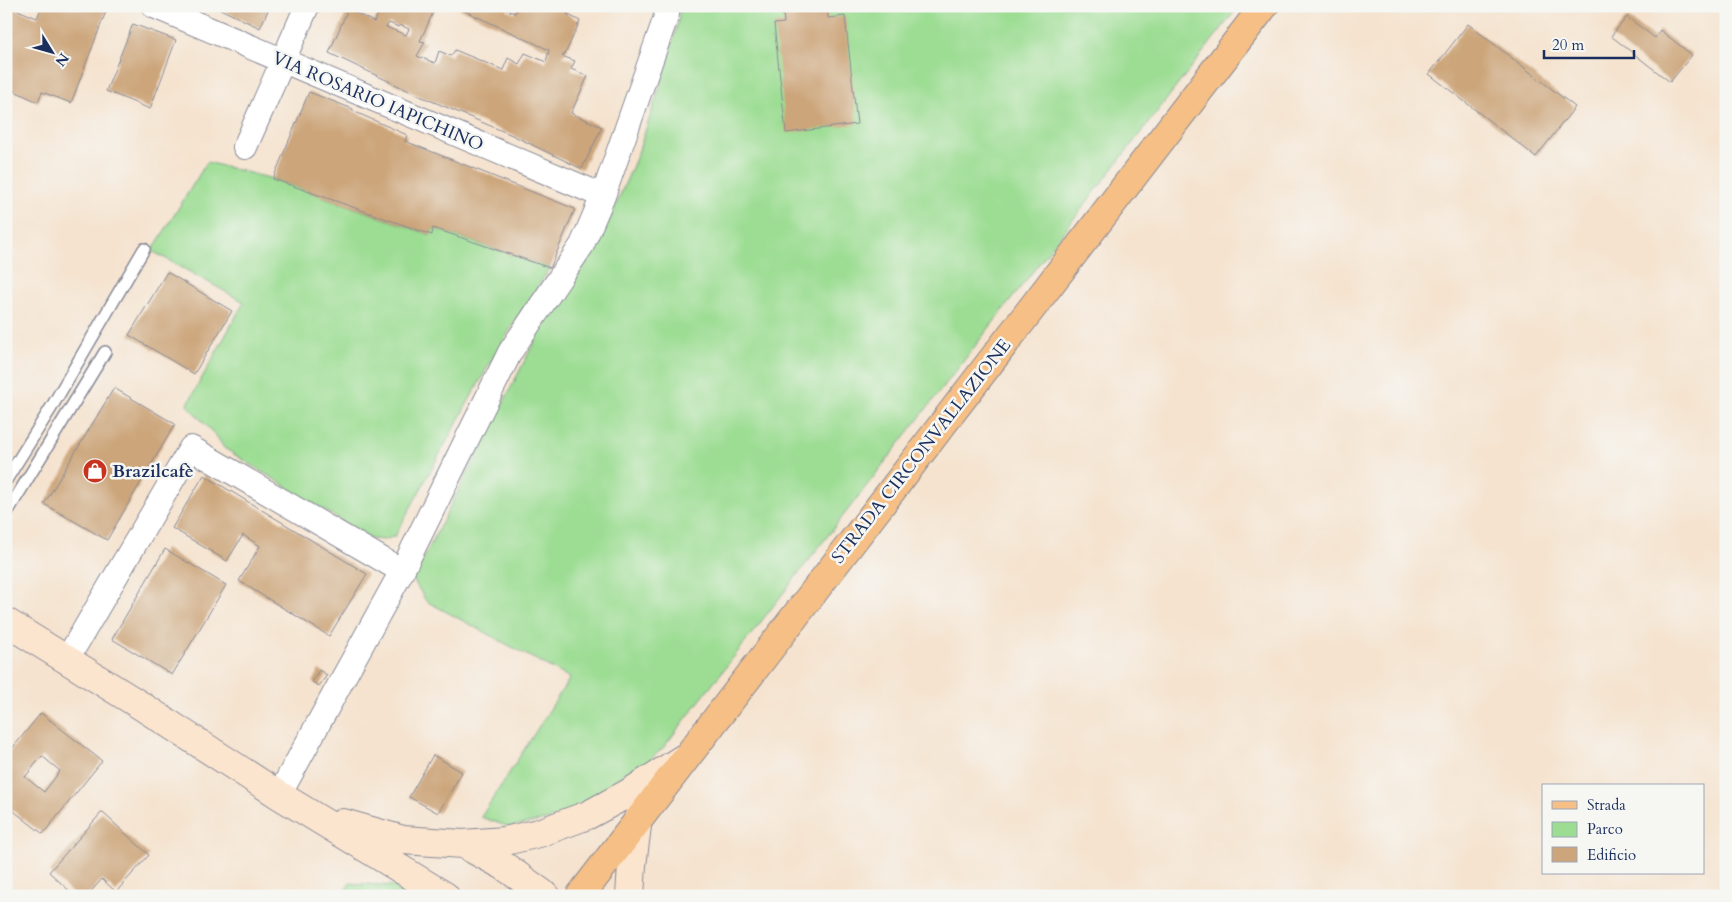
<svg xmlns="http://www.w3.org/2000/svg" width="1732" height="902" font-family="Cardo,serif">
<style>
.green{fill:#9cdd93;stroke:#5c8678}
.building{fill:#cca57a;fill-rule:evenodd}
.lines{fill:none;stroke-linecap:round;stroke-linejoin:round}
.lane-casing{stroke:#888996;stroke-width:14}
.street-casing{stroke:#888996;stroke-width:26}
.secondary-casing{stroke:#888996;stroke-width:30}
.primary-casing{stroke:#888996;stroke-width:30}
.lane{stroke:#fff;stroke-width:11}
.street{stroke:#fff;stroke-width:24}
.secondary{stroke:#fbe5cf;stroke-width:28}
.primary{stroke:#f5bf86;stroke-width:28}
.labels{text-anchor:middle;stroke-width:5;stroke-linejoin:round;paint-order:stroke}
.street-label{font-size:18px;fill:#1b2f5e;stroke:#f6f6f2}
.poi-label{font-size:18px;font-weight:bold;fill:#1b2f5e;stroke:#f6f6f2;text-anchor:start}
</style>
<rect width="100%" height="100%" fill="#f6f6f2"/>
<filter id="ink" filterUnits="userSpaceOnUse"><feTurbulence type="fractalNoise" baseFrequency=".02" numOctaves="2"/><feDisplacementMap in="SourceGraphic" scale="10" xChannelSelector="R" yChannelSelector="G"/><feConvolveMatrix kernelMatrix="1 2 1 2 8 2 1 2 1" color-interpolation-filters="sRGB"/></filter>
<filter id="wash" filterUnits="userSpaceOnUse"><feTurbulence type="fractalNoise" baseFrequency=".0096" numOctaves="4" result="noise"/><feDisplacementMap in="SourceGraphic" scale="20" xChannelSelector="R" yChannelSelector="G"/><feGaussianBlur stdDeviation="1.12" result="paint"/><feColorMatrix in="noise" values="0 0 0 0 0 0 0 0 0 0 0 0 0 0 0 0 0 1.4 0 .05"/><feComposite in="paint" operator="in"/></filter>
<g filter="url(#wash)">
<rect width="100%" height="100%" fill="#f5e3cf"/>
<path class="green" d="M679,6h560l-576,742 -28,25 -43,27 -41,19 -42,8 -28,-10 89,-139 -144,-77 -13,-22 127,-248 60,-89 37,-86 28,-85 14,-53z
M207,162l66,17 158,56 2,-7 117,40c-59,85 -105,178 -155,268l-11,4 -13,-1 -147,-91 -7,-11 -30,-32 57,-103 -92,-51z
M350,883l44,3 13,10h-66z"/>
<g id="blocks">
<path class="building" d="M8,6l29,12 5,-12h66l-37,97 -29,-11 -4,10 -28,-13 1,-2 -5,-2v-73z
M214,6h56l-10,22z
M371,6h65l-16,35 5,1 -8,14 18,7 4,-12 12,5 4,-6 48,20 5,-12 11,6 6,-11 21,9 3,-12 -95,-44h55l-2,4 8,3 3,-7h52l-3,8 13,7 -15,33 -3,2 13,5 -4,8 17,7 -17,37 31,14 -20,42 -70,-34 -92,-39 -91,-43 19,-44 26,13 6,-12zM389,23l10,4 1,-2 9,4 -3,6 -20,-8z
M782,6h45l1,12 17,-2 12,108 -71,9 -12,-109 10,-1z
M1627,17l28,21 5,-8 32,25 -22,27 -59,-46z
M133,24l43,16 -26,69 -44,-18z
M1468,24l107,83 -39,50 -107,-83z
M309,92l44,17v2l54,24 -2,6 170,68 -24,57 -1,2 -117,-40 -1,7 -159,-56z
M167,272l65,39 -38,63 -65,-39z
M114,388l61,36 -68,116 -63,-36z
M204,475l163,99 -38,62 -90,-55 21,-35 -17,-11 -16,26 -55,-33z
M165,549l61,36 -54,90 -60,-36z
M319,670l8,5 -8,11 -7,-4z
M41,713l61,48 -59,73 -37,-29v-49zM42,756l18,15 -16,21 -19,-15z
M433,755l29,17 -24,41 -29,-16z
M102,812l47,43 -33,37 -14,-13 -15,17h-12l-26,-24z"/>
</g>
</g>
<g filter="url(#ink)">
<use href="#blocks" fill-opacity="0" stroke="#888996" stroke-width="1"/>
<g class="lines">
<defs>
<path id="lane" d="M6,480l45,-72 93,-159
M6,514l99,-162"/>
<path id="street" d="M154,6l449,190
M245,147l62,-141
M66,661l125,-213 211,123
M279,795l123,-224 108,-219 72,-107 21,-49 64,-182 -3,-8"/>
<path id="secondary" d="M6,622l137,85 136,88 166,101
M343,823l60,17 60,4 42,-3 34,-8 49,-18 39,-21 57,-36
M463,844l41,22 42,30
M630,896l2,-31 6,-47"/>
<path id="primary" d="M580,896l684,-890"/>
</defs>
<use href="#lane" class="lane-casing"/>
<use href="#street" class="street-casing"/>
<use href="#secondary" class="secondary-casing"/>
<use href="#primary" class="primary-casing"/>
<use href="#lane" class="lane"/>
<use href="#street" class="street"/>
<use href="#secondary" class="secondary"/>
<use href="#primary" class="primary"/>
</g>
</g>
<defs>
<symbol id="shop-disc" viewBox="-11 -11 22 22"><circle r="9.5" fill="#c8321e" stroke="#f6f6f2"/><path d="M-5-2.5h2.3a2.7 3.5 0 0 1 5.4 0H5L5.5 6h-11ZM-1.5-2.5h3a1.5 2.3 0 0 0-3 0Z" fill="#fff"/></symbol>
</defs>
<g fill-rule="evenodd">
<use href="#shop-disc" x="81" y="457" width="28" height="28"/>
</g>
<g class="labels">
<g class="street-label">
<text transform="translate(378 101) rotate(23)" y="6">VIA ROSARIO IAPICHINO</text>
<text transform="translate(921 451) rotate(-52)" y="6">STRADA CIRCONVALLAZIONE</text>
</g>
<g class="poi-label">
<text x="112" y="477">Brazilcafè</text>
</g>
</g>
<rect width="1732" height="902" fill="none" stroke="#f6f6f2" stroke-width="25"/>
<rect x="1542" y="784" width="162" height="90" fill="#f6f6f2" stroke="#9ea6b7"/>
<rect x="1552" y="801" width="25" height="8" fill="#f5bf86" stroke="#9ea6b7"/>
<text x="1587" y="810" font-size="15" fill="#1b2f5e">Strada</text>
<rect x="1552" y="822" width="25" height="15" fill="#9cdd93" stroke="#9ea6b7"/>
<text x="1587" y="834" font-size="15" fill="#1b2f5e">Parco</text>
<rect x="1552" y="847" width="25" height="15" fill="#cca57a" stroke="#9ea6b7"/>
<text x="1587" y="860" font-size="15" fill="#1b2f5e">Edificio</text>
<g transform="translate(52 52) rotate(127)" stroke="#f6f6f2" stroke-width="4" paint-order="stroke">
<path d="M0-4L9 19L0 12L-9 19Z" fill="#1b2f5e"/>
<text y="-8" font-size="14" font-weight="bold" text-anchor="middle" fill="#1b2f5e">N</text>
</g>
<path d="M1544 50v8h90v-8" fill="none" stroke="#1b2f5e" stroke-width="2.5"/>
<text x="1552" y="50" font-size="15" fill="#1b2f5e" stroke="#f6f6f2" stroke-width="4" paint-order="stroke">20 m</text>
</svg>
